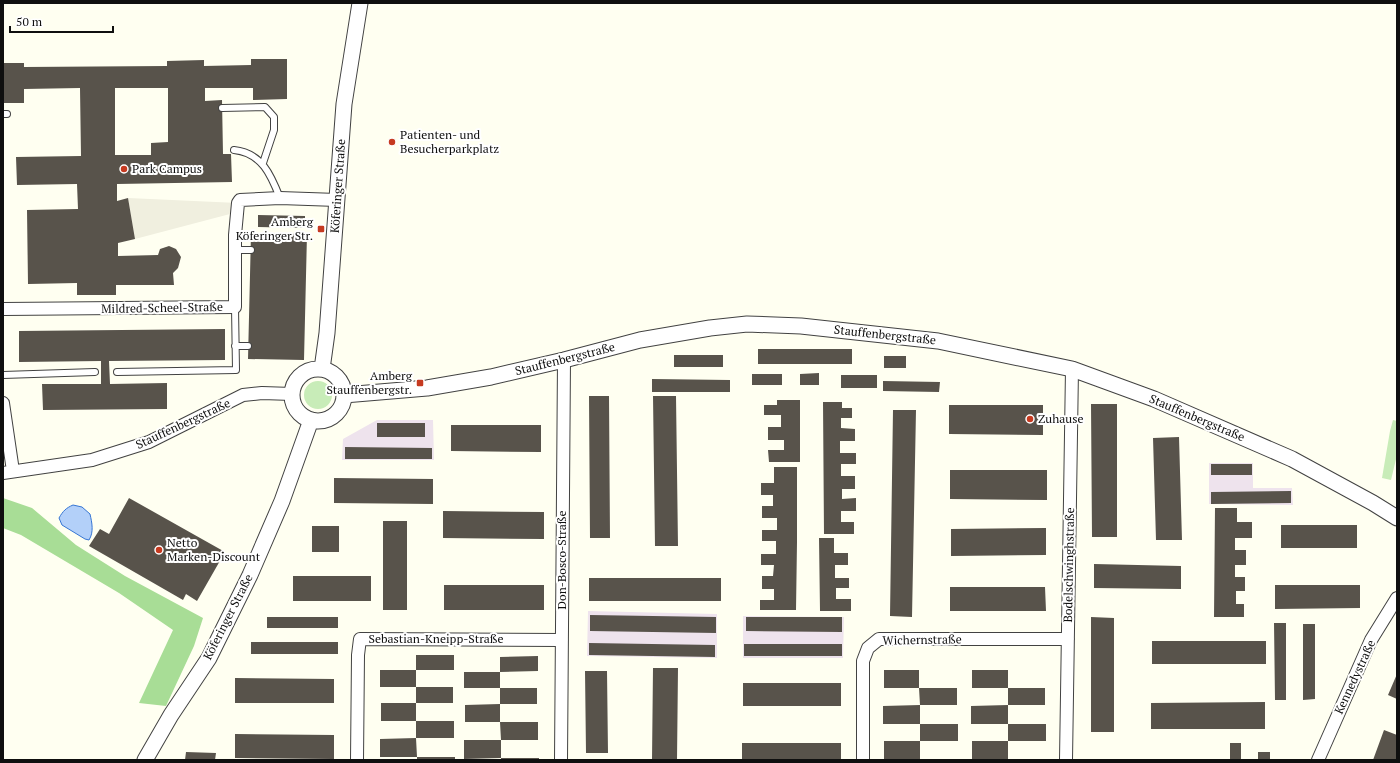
<svg xmlns="http://www.w3.org/2000/svg" width="1400" height="763" font-family="'PT Serif',serif">
<style>
.industrial{fill:#eee3ed}
.green{fill:#c8ecb8}
.forest{fill:#a8dd96}
.plaza{fill:#f0efdf}
.water{fill:#b3d0f9;stroke:#3675d4}
.building{fill:#58534b;fill-rule:evenodd}
.lines{fill:none;stroke-linecap:round;stroke-linejoin:round}
.service-casing{stroke:#424242;stroke-width:8}
.minor-casing{stroke:#424242;stroke-width:14}
.tertiary-casing{stroke:#424242;stroke-width:17}
.service{stroke:#fff;stroke-width:6}
.minor{stroke:#fff;stroke-width:12}
.tertiary{stroke:#fff;stroke-width:15}
.poi-dot{fill:#c63a20;stroke:#fff;stroke-width:1.5}
.labels{text-anchor:middle;stroke-width:4;stroke-linejoin:round;paint-order:stroke}
.poi-label{font-size:12px;fill:#0f0f0f;stroke:#fff;text-anchor:start}
.street-label{font-size:12px;fill:#0f0f0f;stroke:#fff}
</style>
<rect width="100%" height="100%" fill="#fffff1"/>
<path class="industrial" d="M377,420h56l1,40h-92l1,-21z
M1209,463h44v25h39l1,17 -84,-1z
M588,611l129,3v44l-130,-2z
M743,616l101,1 -1,41h-100z"/>
<path class="green" d="M304 395a14 14 0 1 1 28 0a14 14 0 1 1-28 0Z
M1393,420l4,1v34l-6,25 -9,-2 8,-47z"/>
<path class="forest" d="M3,498l29,10 44,37 49,31 78,42 -9,28 -28,60 -27,-3 34,-73 -54,-37 -98,-58 -18,-7z"/>
<path class="plaza" d="M128,198l110,5 -8,11 -95,25z"/>
<path class="water" d="M73,505l9,2 8,7c2,9 4,18 -1,26l-4,-1 -23,-14 -3,-7c4,-7 7,-10 14,-13z"/>
<path class="building" d="M251,59h36v40l-34,1v-12h-48v13l17,-1 1,54h8l1,28 -115,2v17l11,-3 7,41 -17,4v13l40,-1 2,-6 9,-3 7,3 5,8 -3,11 -5,5 1,12h-58v10h-39v-12l-49,1 -1,-74 51,-1 -1,-25 -60,1 -1,-28 65,-1 -1,-68 -56,1v14h-21v-40h21v4l143,-1v-5l37,-1v6l47,-1zM115,88h53v54l-17,1v12h-36z
M258,215l47,1v12l-47,-1z
M251,233l56,1 -3,126 -56,-1z
M225,329v31l-116,1 1,23 57,-1v26l-124,1 -1,-26h59v-23l-82,1v-31z
M758,349h94v15h-94z
M674,355h49v12h-49z
M884,356h22v12h-22z
M819,373v12h-19v-11z
M752,374h30v11h-30z
M841,375h36v13h-36z
M652,379l78,1v12h-78z
M883,381l57,1 -1,10 -56,-1z
M589,396h20l1,142h-20z
M653,396h23l2,150h-23z
M777,400h23v62h-31l-1,-12h16v-10h-16v-13h13v-12h-17v-10h13z
M823,402h19v6h10v10h-11v10l14,1v12h-15v12h16v11h-15v12h14v13h-13v10l14,-1v13h-15v11h13v12h-30z
M1091,404h26v133h-25z
M949,405h94v30l-94,-1z
M893,410h23l-4,207 -22,-1z
M377,423h48v14h-48z
M451,425h90v27l-90,-1z
M1179,437l3,103h-26l-3,-102z
M345,447l87,1v11h-87z
M1211,464h41v11h-41z
M774,467h23v75l-1,68h-36v-10h14v-11h-12v-13h11l1,-11h-13v-11h15v-13h-14v-11h15v-12h-15v-12h11v-11h-12v-12h13z
M950,470h97v30l-97,-1z
M334,478l99,1v25l-99,-1z
M1291,491v12l-80,1v-12z
M129,498l96,54 -28,49 -11,-7 -3,6 -94,-54 11,-17 9,5z
M1215,508h22v14h15v16h-17v12h11v15h-11v12h10v14h-9v13h8v13h-30z
M443,511l101,1v27l-101,-1z
M383,521h24v89h-24z
M1281,525h76v23h-76z
M312,526h27v26h-27z
M1046,528v27l-95,1v-27z
M819,538h15v15h14v12h-13v13h14v10h-13v11h15v12h-31z
M1094,564l87,2v23l-87,-1z
M293,576h78v25h-78z
M589,578h132v23h-132z
M444,585h100v25h-100z
M1275,585h85v23l-85,1z
M950,587h95l1,24h-96z
M590,615l126,2v16l-126,-2z
M267,617h71v11h-71z
M746,617h96v15l-96,-1z
M1091,617l23,1v114h-23z
M1274,623h12v77h-11z
M1303,624h12v75l-12,1z
M1152,641h114v23h-114z
M251,642h87v12h-87z
M589,643l126,2v12l-126,-2z
M744,644h98v12h-98z
M416,655h38v15h-38v17h-36v-17h36z
M538,656v15l-38,1v-15z
M653,668h25l-1,92h-25z
M884,670h35v18h38v17h-37l-1,-17h-35z
M972,670h36v18h37v17h-37v-17h-36z
M585,671h22l1,82h-22z
M464,672h36v16h-36z
M1397,674v25l-9,-4z
M235,678l99,1v24h-99z
M743,683h98v23h-98z
M416,687h37v16h-37z
M500,688h37v16h-37z
M1265,702v27h-114v-26z
M381,703h35v18h38v17h-38l1,19h-37v-18l36,-1v-17h-35z
M500,704v18h-35v-17z
M920,705v19h-37v-18z
M1008,705v19h-37v-18z
M500,722h38v18h-37v18l-37,1v-19h37z
M920,724h38v17h-38z
M1008,724h38v17h-38v19h-36v-19h36z
M1384,730l13,5v25h-24z
M235,734l99,1v24l-99,-1z
M884,741h36v19h-36z
M742,743h99v17h-99z
M1230,743h11v17h-11z
M186,752l30,1 -1,7h-30z
M1258,752h12v8h-12z
M417,757h38v3h-38z
M501,758h38v2h-38z"/>
<g class="lines">
<defs>
<path id="service" d="M222,108l43,-1 9,10v13l-11,33
M3,114h4
M234,150c28,3 37,25 46,48
M235,250h16
M235,346h13
M117,372l119,-2 -1,-63
M3,375l92,-3"/>
<path id="minor" d="M3,309l232,-2v-72l3,-32 2,-3 40,-2 57,2
M3,403l10,68
M3,473l89,-13 57,-18 94,-47 19,-2 30,1
M357,760l1,-105 2,-16 202,1
M561,760l3,-400
M863,760v-99l5,-13 11,-9h189
M1066,760l6,-391
M1318,760l53,-120 26,-42"/>
<path id="tertiary" d="M322,369l5,-36 17,-229 16,-101
M292 395a26 26 0 1 1 52 0a26 26 0 1 1-52 0Z
M344,395l83,-7 64,-11 73,-17 76,-20 70,-12 37,-4 54,2 137,15 134,28 82,30 138,60 81,44 24,15
M145,760l26,-45 38,-57 41,-83 32,-74 29,-81"/>
</defs>
<use href="#service" class="service-casing"/>
<use href="#minor" class="minor-casing"/>
<use href="#tertiary" class="tertiary-casing"/>
<use href="#service" class="service"/>
<use href="#minor" class="minor"/>
<use href="#tertiary" class="tertiary"/>
</g>
<g class="poi-dot">
<circle cx="392" cy="142" r="4"/>
<circle cx="124" cy="169" r="4"/>
<rect x="317" y="225" width="8" height="8" rx="2"/>
<rect x="416" y="379" width="8" height="8" rx="2"/>
<circle cx="1030" cy="419" r="4"/>
<circle cx="159" cy="550" r="4"/>
</g>
<g class="labels">
<g class="poi-label">
<text x="400" y="139">Patienten- und<tspan x="400" dy="14">Besucherparkplatz</tspan></text>
<text x="132" y="173">Park Campus</text>
<text x="313" y="226" text-anchor="end">Amberg<tspan x="313" dy="14">Köferinger Str.</tspan></text>
<text x="412" y="380" text-anchor="end">Amberg<tspan x="412" dy="14">Stauffenbergstr.</tspan></text>
<text x="1038" y="423">Zuhause</text>
<text x="167" y="547">Netto<tspan x="167" dy="14">Marken-Discount</tspan></text>
</g>
<g class="street-label">
<text transform="translate(338 186) rotate(-86)" y="4">Köferinger Straße</text>
<text transform="translate(162 308) rotate(-1)" y="4">Mildred-Scheel-Straße</text>
<text transform="translate(885 335) rotate(6)" y="4">Stauffenbergstraße</text>
<text transform="translate(565 359) rotate(-14)" y="4">Stauffenbergstraße</text>
<text transform="translate(1197 418) rotate(23)" y="4">Stauffenbergstraße</text>
<text transform="translate(183 424) rotate(-25)" y="4">Stauffenbergstraße</text>
<text transform="translate(562 560) rotate(-90)" y="4">Don-Bosco-Straße</text>
<text transform="translate(1069 565) rotate(-89)" y="4">Bodelschwinghstraße</text>
<text transform="translate(228 617) rotate(-63)" y="4">Köferinger Straße</text>
<text x="436" y="643">Sebastian-Kneipp-Straße</text>
<text transform="translate(922 640) rotate(-1)" y="4">Wichernstraße</text>
<text transform="translate(1355 677) rotate(-65)" y="4">Kennedystraße</text>
</g>
</g>
<rect width="1400" height="763" fill="none" stroke="#0f0f0f" stroke-width="8"/>
<path d="M10 26v6h103v-6" fill="none" stroke="#0f0f0f" stroke-width="2"/>
<text x="16" y="26" font-size="12" fill="#0f0f0f" stroke="#ffffff" stroke-width="3" paint-order="stroke">50 m</text>
</svg>
